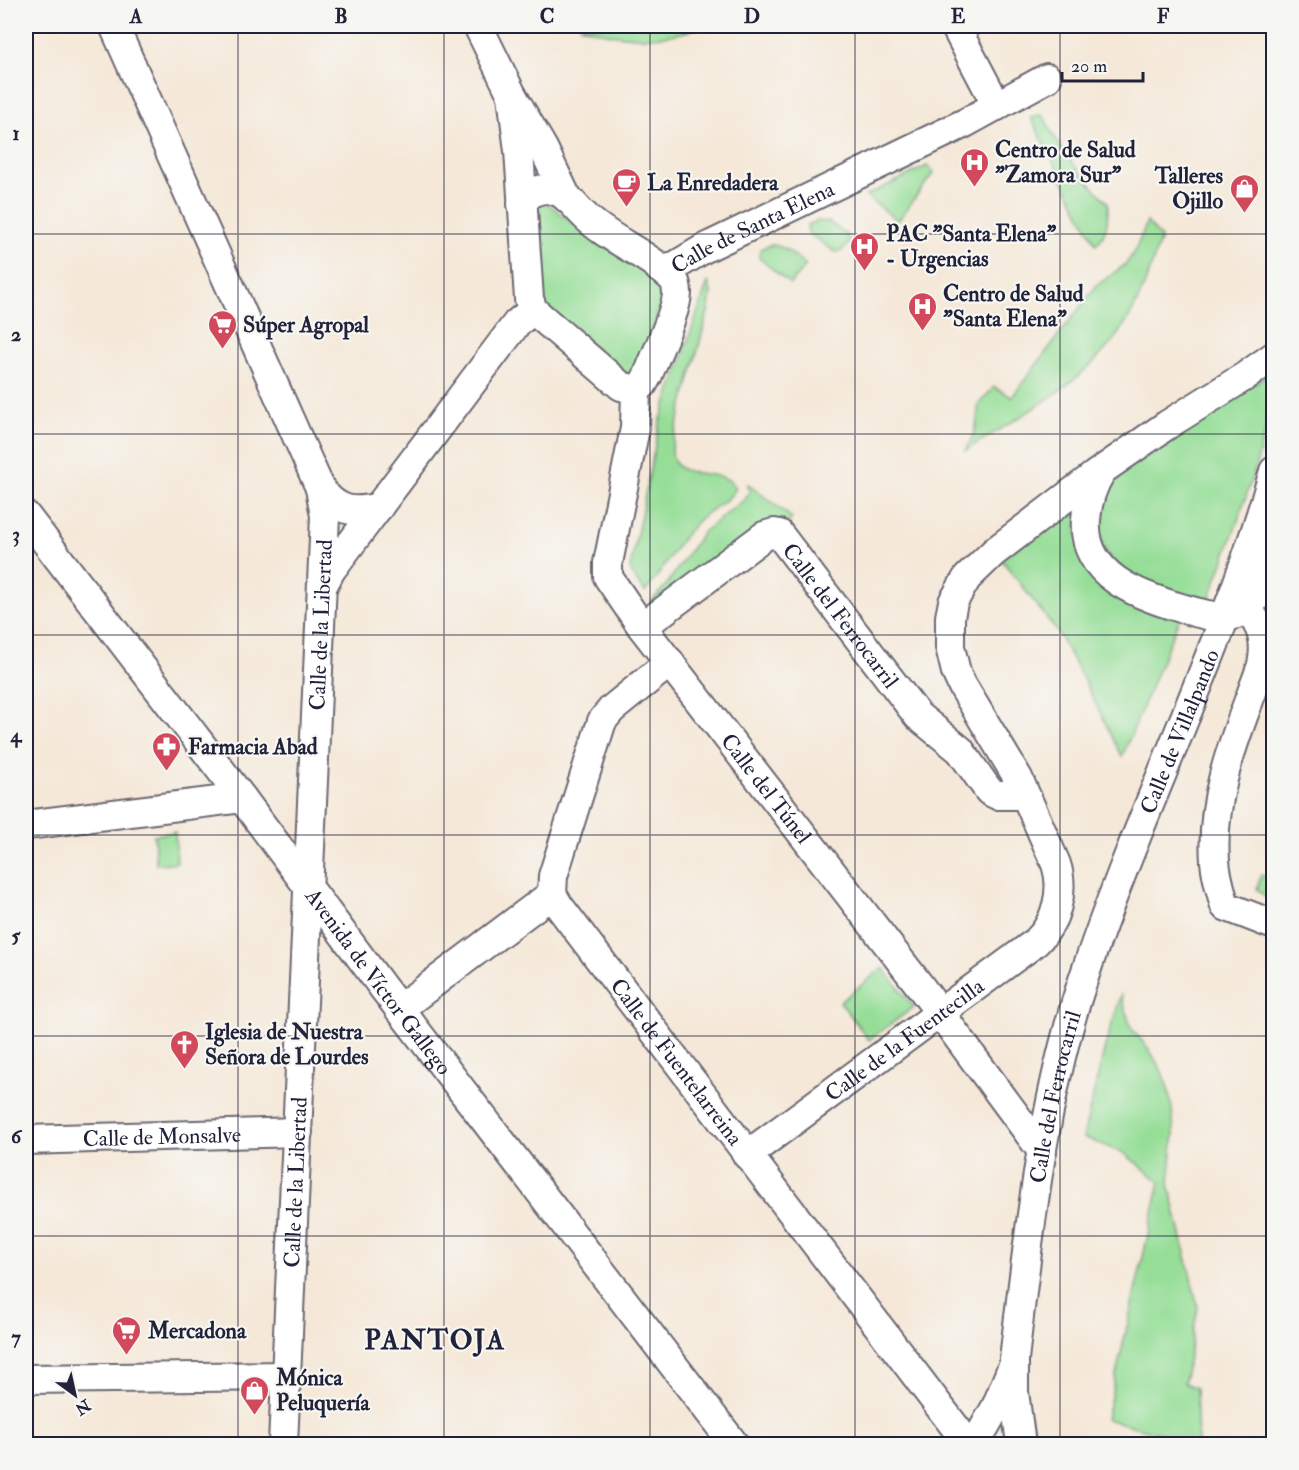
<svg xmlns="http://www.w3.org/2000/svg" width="1299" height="1470" font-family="'IM FELL Double Pica',serif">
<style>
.green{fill:#96de98;stroke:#5c806a;stroke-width:1.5}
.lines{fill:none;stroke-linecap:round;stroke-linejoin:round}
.minor-casing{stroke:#6c6772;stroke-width:32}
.minor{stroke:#fff;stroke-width:28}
.grid{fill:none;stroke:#22223b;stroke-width:1.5;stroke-opacity:0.55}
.labels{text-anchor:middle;stroke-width:4.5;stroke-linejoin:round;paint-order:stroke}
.poi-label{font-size:22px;font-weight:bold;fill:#22223b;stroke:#f6f6f2;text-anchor:start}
.street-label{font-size:22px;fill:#22223b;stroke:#f6f6f2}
.district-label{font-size:28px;font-weight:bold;letter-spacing:1.5px;fill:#22223b;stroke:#f6f6f2}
.neatline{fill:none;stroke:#22223b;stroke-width:2}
.grid-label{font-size:20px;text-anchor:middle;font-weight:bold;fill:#22223b}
</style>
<rect width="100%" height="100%" fill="#f6f6f2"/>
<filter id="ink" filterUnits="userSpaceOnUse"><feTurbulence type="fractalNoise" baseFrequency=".0167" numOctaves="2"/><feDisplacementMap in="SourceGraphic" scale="12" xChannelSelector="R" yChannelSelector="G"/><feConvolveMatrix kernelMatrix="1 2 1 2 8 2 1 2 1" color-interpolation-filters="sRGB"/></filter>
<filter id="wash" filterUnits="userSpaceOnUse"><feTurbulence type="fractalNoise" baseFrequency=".008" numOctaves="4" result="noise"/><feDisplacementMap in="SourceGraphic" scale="24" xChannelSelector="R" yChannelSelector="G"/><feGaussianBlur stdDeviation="1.35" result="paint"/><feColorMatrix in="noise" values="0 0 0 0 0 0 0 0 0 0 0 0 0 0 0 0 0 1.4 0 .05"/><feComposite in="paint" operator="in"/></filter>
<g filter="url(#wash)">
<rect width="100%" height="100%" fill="#f5e8d8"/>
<path class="green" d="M579,26h123c-39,17 -84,13 -123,0z
M1039,115l5,1c14,34 40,61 64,87 0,16 0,30 -12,42l-65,-127z
M927,166l7,6 -36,49 -32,-25z
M536,202l11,1 24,19 95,64 -25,82 -9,7 -6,-1 -85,-73z
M817,221l12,1 19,14 1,7 -7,8 -7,1 -27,-19 -1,-8z
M1147,222l14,16c-10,28 -18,56 -33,81 -36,61 -106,96 -163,132 9,-15 14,-28 13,-46l16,-18 18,10 84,-111 30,-22 9,-13z
M770,245c15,0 24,11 36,20l-16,19 -31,-26 1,-9z
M708,282l3,10 -2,16 -36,133c-9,49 48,20 63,47 -6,13 -19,17 -29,25 -27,21 -40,53 -62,79l-12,-16 -3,-8 30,-146z
M1273,371c0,35 -8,61 -17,94 -14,48 -32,94 -49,140l-89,-34 -21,-34 -1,-13 16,-48z
M748,484l44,34 -3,5 -24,-1 -111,83 -3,-3 16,-18 35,-51 43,-34 4,-7z
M1079,500l-2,34 103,83 -58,140 -36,-73 -30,-54 -55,-71z
M175,832l2,31 -21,1 -2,-29z
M1261,875l12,3v26l-16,-15z
M883,968l31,39 -45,33 -29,-38z
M1121,995l10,33 17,20 12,19 8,21 4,21 2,23 -5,52 29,123 -14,76 12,5 2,56 -92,-25 54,-237 -35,-28 -42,-17 22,-90z"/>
</g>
<g filter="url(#ink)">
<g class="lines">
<defs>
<g id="minor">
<path d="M114,26l206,462c16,23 32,26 59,19"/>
<path d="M478,26l34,69 31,53 24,50"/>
<path d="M955,26l42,80"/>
<path d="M512,95l7,56 10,148 4,11 88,76 15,4"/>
<path d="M522,204c7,-13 19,-18 34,-13 12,4 19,16 28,24 26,26 64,38 90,65 2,4 3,8 3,13 0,18 -22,63 -29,82l-5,9 -7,6"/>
<path id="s1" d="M660,269l15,-3 30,-18 260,-125 82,-45"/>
<path id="s2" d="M636,390l-1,38 -27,135v14l34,50 278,359 122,165"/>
<path d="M1101,472c-9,15 -14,31 -15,48 -4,55 51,75 95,88 17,5 41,13 58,5 20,-9 27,-38 35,-58"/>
<path id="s3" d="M26,516l216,282 142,191 350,455"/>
<path d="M322,587l9,-17 186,-247 16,-13"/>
<path d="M1247,608c15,19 20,34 15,57 -23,64 -52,126 -47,196 1,15 6,30 10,45l49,19"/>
<path id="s4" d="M642,627l122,-91 10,-3 5,1 139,182 42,34 29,41 8,4h28"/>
<path id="s5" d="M670,662l-58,47 -10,12 -49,155 -1,18 7,12 409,538"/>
<path d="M26,825l216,-27"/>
<path d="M399,1009l153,-115"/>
<path id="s6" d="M26,1140l272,-8"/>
<path id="s7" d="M747,1155l289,-213c20,-19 29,-51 20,-78l-38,-86 -56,-93 -6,-13 -6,-25v-30l3,-15 14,-24 27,-26 101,-77 72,-50 77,-48 30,-21"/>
<path d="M26,1379l260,-3"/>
<path id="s8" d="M283,1444l42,-928 -5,-28"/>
<path d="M975,1444l21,-37 15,-37"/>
<path id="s9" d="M1021,1444l-7,-52v-33c15,-126 28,-254 68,-376 57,-173 142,-336 192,-512"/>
</g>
</defs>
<use href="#minor" class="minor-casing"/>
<use href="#minor" class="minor"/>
</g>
</g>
<path class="grid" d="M238,26v1418M444,26v1418M650,26v1418M855,26v1418M1060,26v1418M26,234h1248M26,434h1248M26,635h1248M26,835h1248M26,1036h1248M26,1236h1248"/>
<defs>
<symbol id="hospital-pin" viewBox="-11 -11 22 30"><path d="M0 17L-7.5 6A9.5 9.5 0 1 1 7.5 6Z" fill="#d1495b" stroke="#f6f6f2"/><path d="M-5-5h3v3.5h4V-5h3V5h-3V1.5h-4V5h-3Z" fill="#fff"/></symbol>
<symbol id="cafe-pin" viewBox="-11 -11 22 30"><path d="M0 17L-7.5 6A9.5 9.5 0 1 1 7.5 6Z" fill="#d1495b" stroke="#f6f6f2"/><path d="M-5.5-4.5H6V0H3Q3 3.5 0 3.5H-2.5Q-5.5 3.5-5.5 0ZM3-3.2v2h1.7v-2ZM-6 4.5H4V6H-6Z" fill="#fff"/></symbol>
<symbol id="shop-pin" viewBox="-11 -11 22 30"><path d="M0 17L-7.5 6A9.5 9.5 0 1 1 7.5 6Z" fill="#d1495b" stroke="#f6f6f2"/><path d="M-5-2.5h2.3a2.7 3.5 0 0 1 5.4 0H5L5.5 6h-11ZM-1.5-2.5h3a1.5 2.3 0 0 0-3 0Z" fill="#fff"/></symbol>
<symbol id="supermarket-pin" viewBox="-11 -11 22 30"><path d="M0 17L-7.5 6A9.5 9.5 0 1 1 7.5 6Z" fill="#d1495b" stroke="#f6f6f2"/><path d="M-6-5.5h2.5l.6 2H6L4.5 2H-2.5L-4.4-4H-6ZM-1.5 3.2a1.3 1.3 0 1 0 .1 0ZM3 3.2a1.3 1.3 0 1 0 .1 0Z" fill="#fff"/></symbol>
<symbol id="pharmacy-pin" viewBox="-11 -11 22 30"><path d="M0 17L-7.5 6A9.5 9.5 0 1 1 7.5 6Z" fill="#d1495b" stroke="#f6f6f2"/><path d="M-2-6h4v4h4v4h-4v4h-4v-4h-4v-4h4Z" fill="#fff"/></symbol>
<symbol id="church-pin" viewBox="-11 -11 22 30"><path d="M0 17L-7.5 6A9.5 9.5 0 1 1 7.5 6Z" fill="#d1495b" stroke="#f6f6f2"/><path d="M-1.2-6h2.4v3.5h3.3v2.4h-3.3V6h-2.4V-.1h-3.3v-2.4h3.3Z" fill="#fff"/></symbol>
</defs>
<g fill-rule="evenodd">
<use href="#hospital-pin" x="958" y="146" width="33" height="45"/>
<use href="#cafe-pin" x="610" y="166" width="33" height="45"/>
<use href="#shop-pin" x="1228" y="172" width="33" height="45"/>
<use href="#hospital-pin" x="848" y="230" width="33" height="45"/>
<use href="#hospital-pin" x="906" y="290" width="33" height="45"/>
<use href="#supermarket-pin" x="206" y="308" width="33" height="45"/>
<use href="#pharmacy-pin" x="150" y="730" width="33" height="45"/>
<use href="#church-pin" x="168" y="1028" width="33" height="45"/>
<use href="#supermarket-pin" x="110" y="1314" width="33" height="45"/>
<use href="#shop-pin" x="238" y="1374" width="33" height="45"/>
</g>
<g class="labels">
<g class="poi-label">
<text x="995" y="157">Centro de Salud<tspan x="995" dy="25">"Zamora Sur"</tspan></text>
<text x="1223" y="183" text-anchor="end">Talleres<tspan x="1223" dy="25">Ojillo</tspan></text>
<text x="647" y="190">La Enredadera</text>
<text x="886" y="241">PAC "Santa Elena"<tspan x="886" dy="25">- Urgencias</tspan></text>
<text x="943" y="301">Centro de Salud<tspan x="943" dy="25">"Santa Elena"</tspan></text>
<text x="243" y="332">Súper Agropal</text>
<text x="188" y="754">Farmacia Abad</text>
<text x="205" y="1039">Iglesia de Nuestra<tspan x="205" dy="25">Señora de Lourdes</tspan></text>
<text x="148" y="1338">Mercadona</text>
<text x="276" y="1385">Mónica<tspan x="276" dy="25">Peluquería</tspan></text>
</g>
<g class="street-label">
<text dy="8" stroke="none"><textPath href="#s1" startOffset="102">Calle de Santa Elena</textPath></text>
<text dy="8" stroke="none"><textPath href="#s4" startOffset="270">Calle del Ferrocarril</textPath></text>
<text dy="8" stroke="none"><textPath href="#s8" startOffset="820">Calle de la Libertad</textPath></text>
<text dy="8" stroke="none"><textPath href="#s9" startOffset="738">Calle de Villalpando</textPath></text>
<text dy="8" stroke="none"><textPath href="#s2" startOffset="454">Calle del Túnel</textPath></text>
<text dy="8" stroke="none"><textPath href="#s3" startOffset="584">Avenida de Víctor Gallego</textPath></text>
<text dy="8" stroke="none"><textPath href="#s7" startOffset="195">Calle de la Fuentecilla</textPath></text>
<text dy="8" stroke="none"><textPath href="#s5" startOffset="480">Calle de Fuentelarreina</textPath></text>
<text dy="8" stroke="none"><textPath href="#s9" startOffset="351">Calle del Ferrocarril</textPath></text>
<text dy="8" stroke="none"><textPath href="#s6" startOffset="136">Calle de Monsalve</textPath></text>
<text dy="8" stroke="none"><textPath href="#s8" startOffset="262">Calle de la Libertad</textPath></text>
</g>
<g class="district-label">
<text x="435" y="1349">PANTOJA</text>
</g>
</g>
<rect width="1299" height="1470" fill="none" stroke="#f6f6f2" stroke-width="66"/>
<g transform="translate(75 1395) rotate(147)" stroke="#f6f6f2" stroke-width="4.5" paint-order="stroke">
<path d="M0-4.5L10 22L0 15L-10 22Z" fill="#22223b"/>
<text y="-9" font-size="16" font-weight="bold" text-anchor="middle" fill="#22223b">N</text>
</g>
<path d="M1062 72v9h81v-9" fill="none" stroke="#22223b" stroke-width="3"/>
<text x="1071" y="72" font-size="18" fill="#22223b" stroke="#f6f6f2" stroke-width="4.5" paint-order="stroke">20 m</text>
<rect x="33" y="33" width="1233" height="1404" class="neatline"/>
<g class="grid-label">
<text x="136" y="23">A</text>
<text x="341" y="23">B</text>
<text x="547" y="23">C</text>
<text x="752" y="23">D</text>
<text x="958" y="23">E</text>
<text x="1163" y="23">F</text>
<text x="16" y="140">1</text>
<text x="16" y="341">2</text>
<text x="16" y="541">3</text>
<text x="16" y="742">4</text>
<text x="16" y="942">5</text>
<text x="16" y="1143">6</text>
<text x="16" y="1344">7</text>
</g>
</svg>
